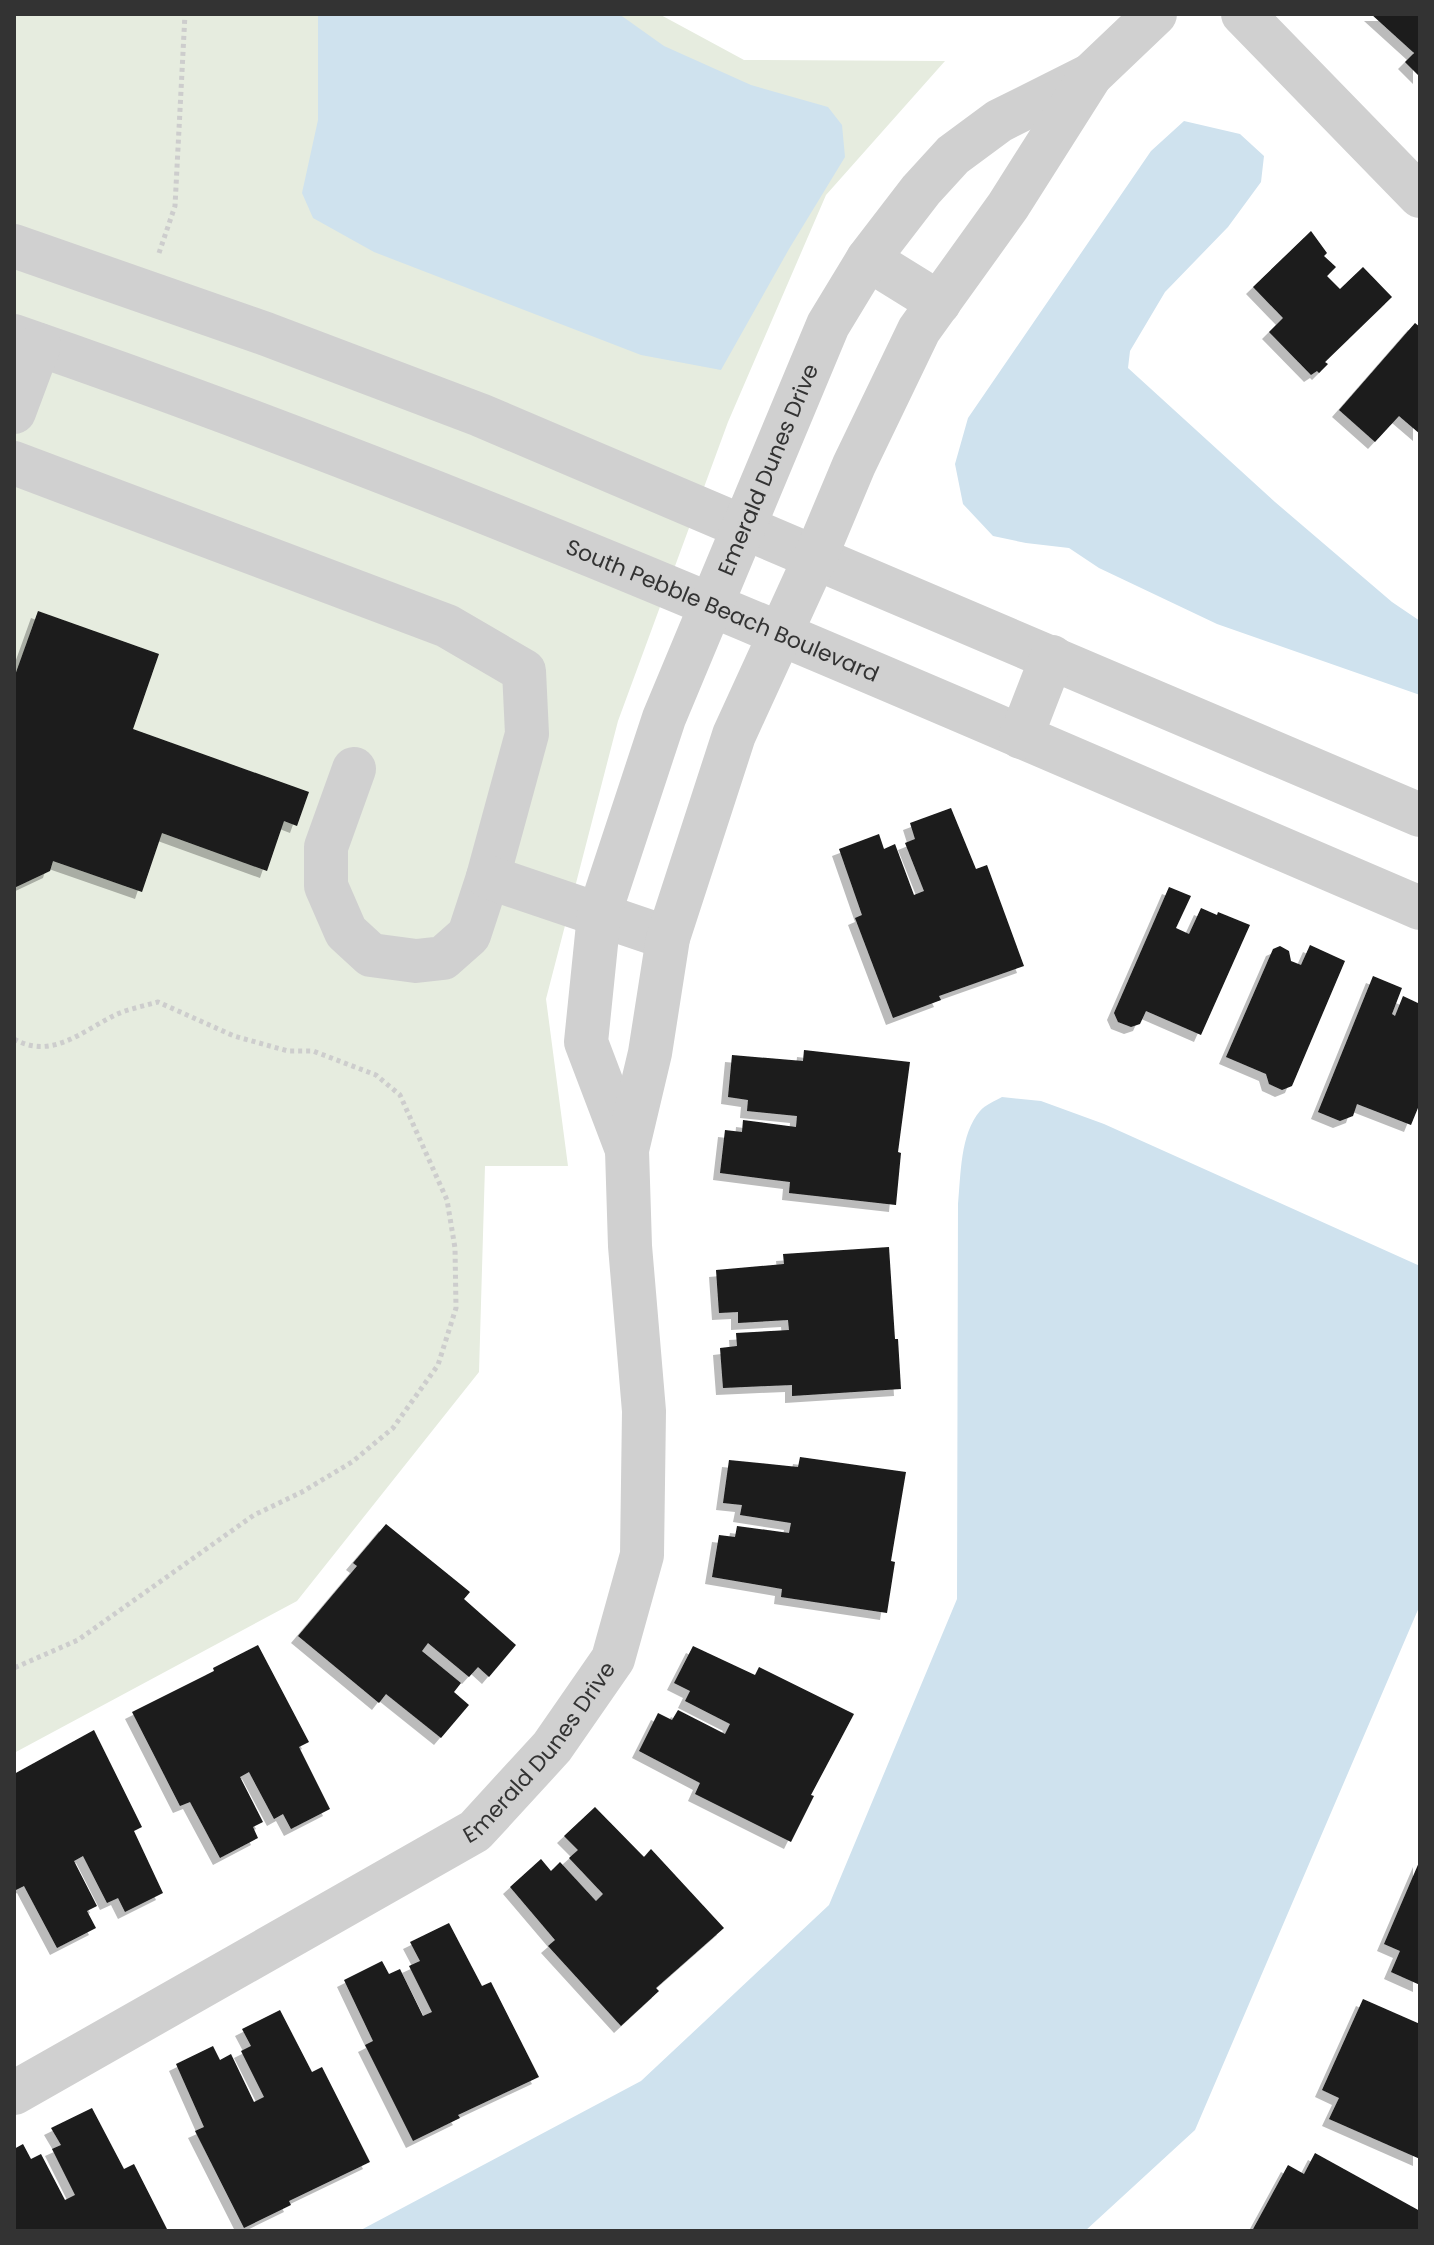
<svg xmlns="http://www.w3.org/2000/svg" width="1434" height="2245" font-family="Poppins,sans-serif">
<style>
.green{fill:#e6ecdf}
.water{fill:#cfe2ee}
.building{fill:#1a1a1a;filter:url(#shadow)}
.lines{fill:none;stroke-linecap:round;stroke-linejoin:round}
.path{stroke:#cdcdcd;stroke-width:5;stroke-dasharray:4 4;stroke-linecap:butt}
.minor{stroke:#d0d0d0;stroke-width:44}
.labels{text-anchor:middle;stroke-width:8;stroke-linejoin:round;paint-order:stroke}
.street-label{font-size:22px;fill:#333;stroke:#fff}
</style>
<defs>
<filter id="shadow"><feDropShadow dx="-7" dy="7" stdDeviation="0" flood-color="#0004"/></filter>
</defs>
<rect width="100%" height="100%" fill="#fff"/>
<path class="green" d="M14,14h645l85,46 201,1 -119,134 -98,227 -110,299 -72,278 22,167h-83l-6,206 -182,229 -283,152z"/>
<path class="water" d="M318,14h301l45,32 87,39 77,22 14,18 3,32 -56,92 -68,121 -80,-15 -267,-103 -61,-34 -11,-25 16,-73z
M1184,121l56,13 24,22 -3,26 -33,45 -63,65 -35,59 -2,17 147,134 117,100 28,19v74l-203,-71 -118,-56 -30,-20 -43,-5 -33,-7 -30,-32 -8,-40 13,-46 183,-267z
M1002,1097l39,4 63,23 316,142v339l-225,525 -110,101h-726l282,-150 188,-176 128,-306 1,-395c3,-29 2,-70 22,-93 5,-6 15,-10 22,-14z"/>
<path class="building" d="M1371,14h49v63l-15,-15 9,-9z
M1311,231l16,22 -3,3 12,11 -9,9 13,13 23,-22 29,30 -67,65 3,2 -9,9 -2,-2 -6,4 -42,-43 14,-14 -30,-31z
M1415,323l5,4v107l-21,-18 -24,26 -36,-32z
M38,611l121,43 -26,75 176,63 -12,34 -13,-5 -17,50 -105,-38 -20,59 -89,-31 -3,10 -36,17v-210z
M951,808l25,61 11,-4 37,101 -85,30 2,4 -48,18 -38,-100 7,-3 -23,-66 40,-15 5,15 11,-5 19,51 10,-4 -19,-48 10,-4 -5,-16z
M1169,887l22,9 -15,32 13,6 12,-26 16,7 1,-3 32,13 -49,110 -55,-24 -6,13 -9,3 -13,-5 -4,-9z
M1310,945l35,16 -53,125 -10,4 -13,-6 -3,-10 -40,-17 47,-108 7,-3 9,5 2,10 10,4z
M1373,976l29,12 -10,26 3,2 8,-20 17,8v99l-9,22 -54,-21 -4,12 -13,5 -22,-9z
M804,1050l106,12 -12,90 3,1 -5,52 -107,-12 1,-11 -70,-9 5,-43 17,2 1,-12 53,7 1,-11 -50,-5 1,-11 -20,-3 4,-42 71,6z
M889,1247l6,92h3l3,50 -109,7v-11l-69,3 -3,-40 17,-2 -1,-13 53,-3 -1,-10 -50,3v-11l-19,1 -3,-43 68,-6 -1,-10z
M800,1457l106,15 -15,89 4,1 -8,51 -106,-16 1,-8 -70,-12 7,-42 16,2 2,-11 52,7 2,-10 -51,-8 2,-10 -19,-2 6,-43 69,7z
M386,1524l84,68 -6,7 52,46 -27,32 -11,-10 -9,10 -41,-34 -6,8 39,32 -7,9 15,13 -28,33 -55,-44 -7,9 -81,-67 59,-70 -4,-3z
M258,1645l51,97 -10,5 31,62 -39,20 -8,-15 -9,5 -25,-47 -9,5 23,45 -10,5 5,11 -38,20 -30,-56 -10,4 -48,-94 82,-41 -1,-3z
M693,1646l62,29 4,-8 95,47 -43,81 3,1 -23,46 -96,-48 5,-11 -61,-32 19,-38 14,7 6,-10 47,24 5,-10 -45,-23 5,-10 -16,-8z
M94,1730l48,97 -8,4 29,62 -38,19 -7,-14 -11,5 -24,-47 -9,5 23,45 -10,5 9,17 -39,20 -33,-62 -10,5v-117z
M595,1807l49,50 7,-8 73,79 -68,60 3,3 -38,35 -73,-80 7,-6 -45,-53 31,-28 10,12 9,-9 36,39 7,-7 -34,-36 9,-8 -14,-14z
M1420,1860v125l-29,-13 9,-21 -16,-7z
M449,1923l33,63 9,-4 48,95 -81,38 2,3 -47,23 -48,-96 8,-4 -29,-61 38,-19 7,13 11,-5 23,47 9,-4 -23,-46 11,-5 -10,-19z
M1363,1999l57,25v135l-91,-40 10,-21 -17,-8z
M280,2010l32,62 10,-5 48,95 -81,39 2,4 -47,23 -49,-97 9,-4 -28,-63 37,-18 7,14 11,-6 23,48 10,-5 -23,-46 10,-5 -9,-17z
M92,2108l32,61 10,-5 34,67h-154l2,-6 -2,-5v-71l9,-5 8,15 10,-5 24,46 10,-5 -23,-46 9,-4 -10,-17z
M1315,2153l105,58v20h-168l36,-66 16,9z"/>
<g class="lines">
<path class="path" d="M159,253l16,-47 10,-192
M14,1039c37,21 67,-7 101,-24 13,-6 29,-9 43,-13l76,34 54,15h25l63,24 24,20 47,105 8,48 1,60 -18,57 -45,63 -41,34 -50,30 -48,23 -176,125 -64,28"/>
<g class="minor">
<path d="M1243,14l177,182"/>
<path d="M14,246l252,88 214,81 940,400"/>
<path d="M868,259l71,44"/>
<path id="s1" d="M14,336c479,165 940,373 1406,572"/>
<path d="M14,412l25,-67"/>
<path d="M14,463l433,163 77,45 3,63 -39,143 -19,58 -26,23 -27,3 -45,-6 -25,-23 -20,-46v-39l28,-78"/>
<path d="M1021,737l31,-80"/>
<path d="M488,877l180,61"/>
<path id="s2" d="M627,1150l-41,-108 13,-127 65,-197 164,-393 40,-66 53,-69 32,-35 46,-34 92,-46"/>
<path id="s3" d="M14,2093l461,-262 77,-84 61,-88 29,-104 2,-144 -14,-165 -3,-96 23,-97 18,-115 66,-203 81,-177 39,-93 65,-135 89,-124 83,-131 64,-61"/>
</g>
</g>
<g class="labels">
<g class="street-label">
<text dy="8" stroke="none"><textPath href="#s2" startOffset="720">Emerald Dunes Drive</textPath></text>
<text dy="8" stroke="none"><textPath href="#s1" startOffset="760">South Pebble Beach Boulevard</textPath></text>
<text dy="8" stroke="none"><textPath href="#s3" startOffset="632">Emerald Dunes Drive</textPath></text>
</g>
</g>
<rect width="1434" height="2245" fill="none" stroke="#333333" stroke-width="32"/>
</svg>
